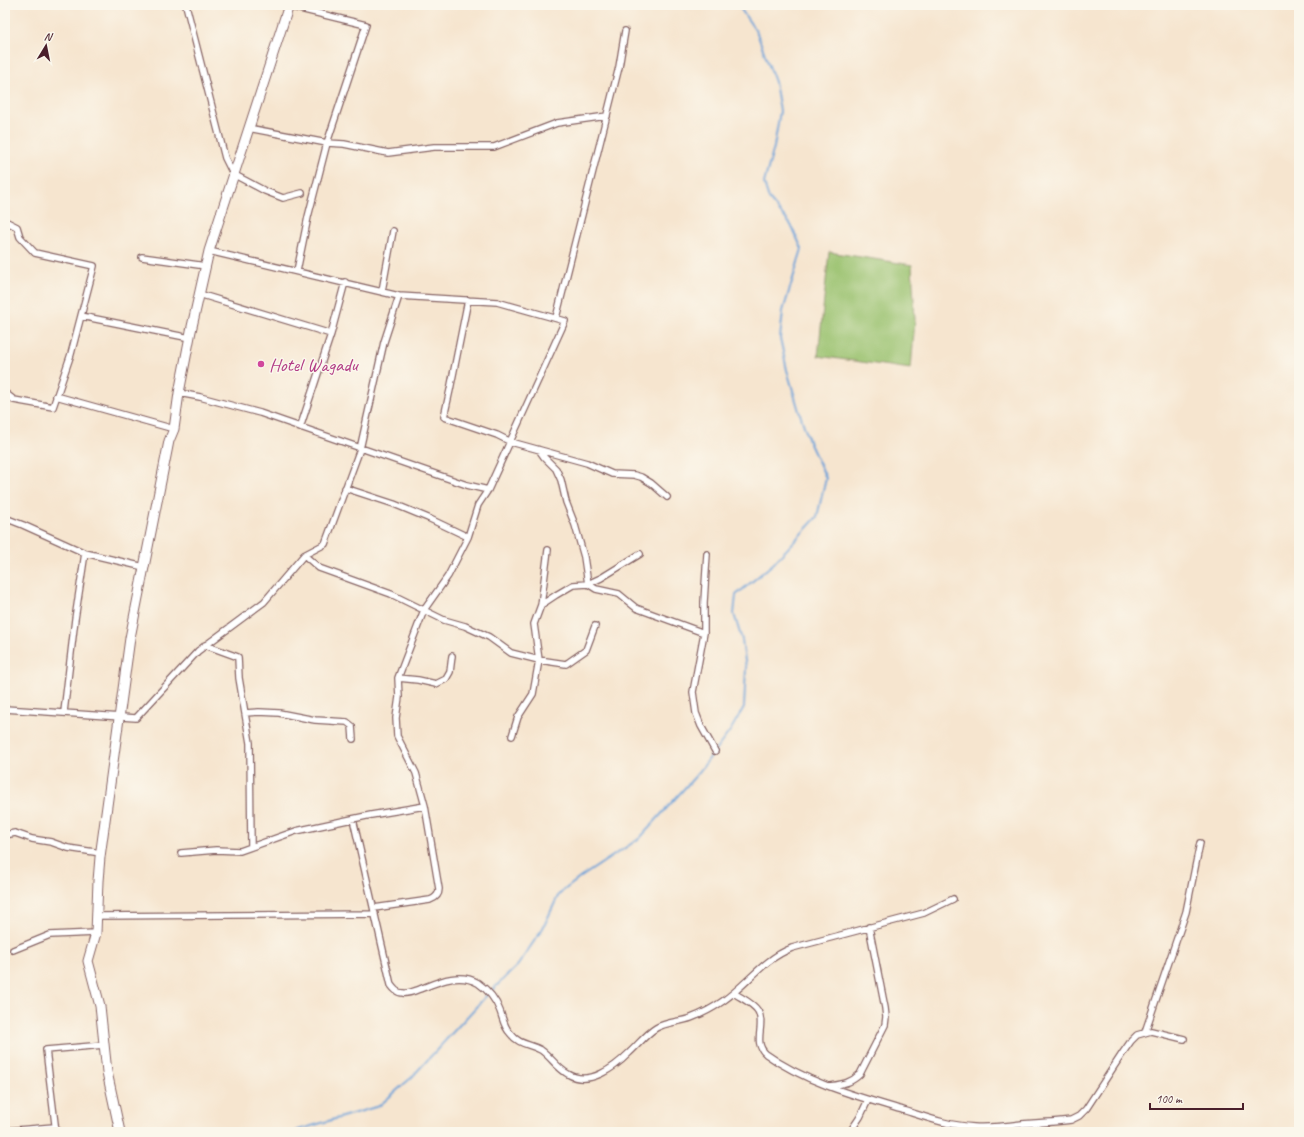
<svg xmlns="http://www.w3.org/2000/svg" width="1304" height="1137" font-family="Caveat,sans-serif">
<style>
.grass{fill:#99c16d;stroke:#72704c}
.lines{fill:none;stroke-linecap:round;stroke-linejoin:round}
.stream{stroke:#6ba1d8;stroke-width:2}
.street-casing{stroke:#866464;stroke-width:8}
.primary-casing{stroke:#866464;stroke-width:11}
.street{stroke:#fff;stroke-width:5.5}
.primary{stroke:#fff;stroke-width:9}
.hotel-dot{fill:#d1479c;stroke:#fbf7ec;stroke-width:1.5}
.labels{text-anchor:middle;stroke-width:3;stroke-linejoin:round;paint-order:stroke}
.hotel-label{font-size:19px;fill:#b23c85;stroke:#fbf7ec;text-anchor:start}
</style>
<rect width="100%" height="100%" fill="#fbf7ec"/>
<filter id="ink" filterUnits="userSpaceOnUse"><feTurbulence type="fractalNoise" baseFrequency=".025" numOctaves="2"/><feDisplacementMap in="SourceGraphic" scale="8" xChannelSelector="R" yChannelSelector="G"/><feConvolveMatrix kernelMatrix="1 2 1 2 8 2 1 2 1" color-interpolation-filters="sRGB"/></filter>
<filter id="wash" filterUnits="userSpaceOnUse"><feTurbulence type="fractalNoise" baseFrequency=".012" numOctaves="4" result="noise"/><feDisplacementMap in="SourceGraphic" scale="16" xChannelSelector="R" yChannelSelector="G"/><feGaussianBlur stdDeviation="0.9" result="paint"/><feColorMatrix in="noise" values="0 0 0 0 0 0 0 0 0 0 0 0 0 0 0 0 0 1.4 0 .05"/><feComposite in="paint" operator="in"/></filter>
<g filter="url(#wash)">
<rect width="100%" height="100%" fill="#f6e5cf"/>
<path class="grass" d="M829,252l83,13 3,55 -4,49 -93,-13z"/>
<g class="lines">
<path class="stream" d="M295,1132l3,-2 81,-24 32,-28 76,-83 31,-30 25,-37 16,-34 22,-17 59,-39 59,-66 31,-41 14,-24 2,-39 -4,-28 -8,-26 2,-19 37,-31 44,-47 9,-39 -16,-34 -11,-33 -12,-41 -7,-32 3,-27 19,-62 -11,-24 -22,-26 -5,-16 10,-36 6,-36 -5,-29 -18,-49 -19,-28"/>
</g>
</g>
<g filter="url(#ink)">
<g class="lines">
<defs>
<path id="street" d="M186,5l39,153 8,16 32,17 18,7 19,-5
M288,6l78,19 -39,118 -19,74 -11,54
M248,128l79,15 17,1 44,9 46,-6h60l63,-24 50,-7
M5,221l12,6 3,10 15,16 59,13 -23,88 -18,53 -39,-7 -9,-7
M209,251l190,45 98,6 68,19 -77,169 -10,15 -10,32 -20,39 -24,34 -26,68 1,19 -3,21 1,18 19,37 9,33 14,83c0,6 -3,9 -9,11l-56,8
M142,257l64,9
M382,291l11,-60
M199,294l132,40
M468,300l-18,90 -6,27 53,18 14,7 76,21 25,11 22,1 7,2 10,6 16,14
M81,316l109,22
M556,318l63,-251 6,-36
M179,393l21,4 60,16 207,72 21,5
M56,396l118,33
M300,428l31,-94 14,-52
M539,450l5,7 12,12 5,11 5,22 9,23 9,32 4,27 8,5 23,5 17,14 68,25
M345,488l49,16 34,14 40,19
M5,518l18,7 62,28 59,14
M707,554l-3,48v31l-11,59 3,21 5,13 14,25
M304,555l15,13 72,26 53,26 21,6 24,11 22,16 28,7 27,4 20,-14 9,-24
M541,605l15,-10 17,-10 15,-1 13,-6 39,-24
M205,645l33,12 1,21 11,65 1,104
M398,678l20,2 18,4 10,-5 4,-7 2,-16
M5,709l131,9 62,-67 66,-49 40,-47 21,-11 35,-95 24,-107 15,-46
M64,712l11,-93 10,-66
M245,713l14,-1 20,1 36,7 32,2 5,4 1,13
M512,736l6,-19 15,-23 6,-34 -5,-36 7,-19 7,-55
M353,819l38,166c3,4 6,8 12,8 6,1 11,-2 17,-4 18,-7 39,-17 58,-6 10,7 18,17 22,28 3,8 4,16 10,22 10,13 19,10 31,17 10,7 16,18 27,24 21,13 47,-7 61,-21 9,-8 17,-19 27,-25 10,-6 24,-6 35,-10 11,-4 22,-10 32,-17 26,-18 39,-41 69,-53l132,-35 29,-14
M5,835l10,-2 17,6 19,3 17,6 33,5
M181,853l35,-3 24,1 56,-20 75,-16 54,-9
M97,916l278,-2
M13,950l37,-15 46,-2
M734,993c7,5 19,10 24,18 8,14 -6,31 8,43 40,29 93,43 140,57 22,7 45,15 68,16 16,1 32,-1 48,-3 16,-1 33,-2 49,-4l8,-4 7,-7 38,-58 7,-10 6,-6 14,-4 33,8
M1145,1032l41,-120 14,-69
M830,1086c13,-2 21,-3 30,-12l25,-49 1,-8 -1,-9 -16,-81
M5,1131l49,-4
M56,1132l-10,-82 58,-5
M850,1132l10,-15 8,-17"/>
<path id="primary" d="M120,1132l-13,-60 -7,-66 -12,-45 8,-28 2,-52 2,-24 30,-219 39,-197 5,-12 5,-36 12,-62 18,-80 80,-246"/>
</defs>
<use href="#street" class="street-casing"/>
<use href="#primary" class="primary-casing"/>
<use href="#street" class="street"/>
<use href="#primary" class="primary"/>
</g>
</g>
<circle class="hotel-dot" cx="261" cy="364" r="4"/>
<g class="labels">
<g class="hotel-label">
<text x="269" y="371">Hotel Wagadu</text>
</g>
</g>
<rect width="1304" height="1137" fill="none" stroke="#fbf7ec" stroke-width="20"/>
<g transform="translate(46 46) rotate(10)" stroke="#fbf7ec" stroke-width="3" paint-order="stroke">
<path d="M0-3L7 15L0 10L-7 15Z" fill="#4a1f2b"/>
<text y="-6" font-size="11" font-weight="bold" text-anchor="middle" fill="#4a1f2b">N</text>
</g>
<path d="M1150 1103v6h93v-6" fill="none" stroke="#4a1f2b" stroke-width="2"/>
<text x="1156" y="1103" font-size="12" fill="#4a1f2b" stroke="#fbf7ec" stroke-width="3" paint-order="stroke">100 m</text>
</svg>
